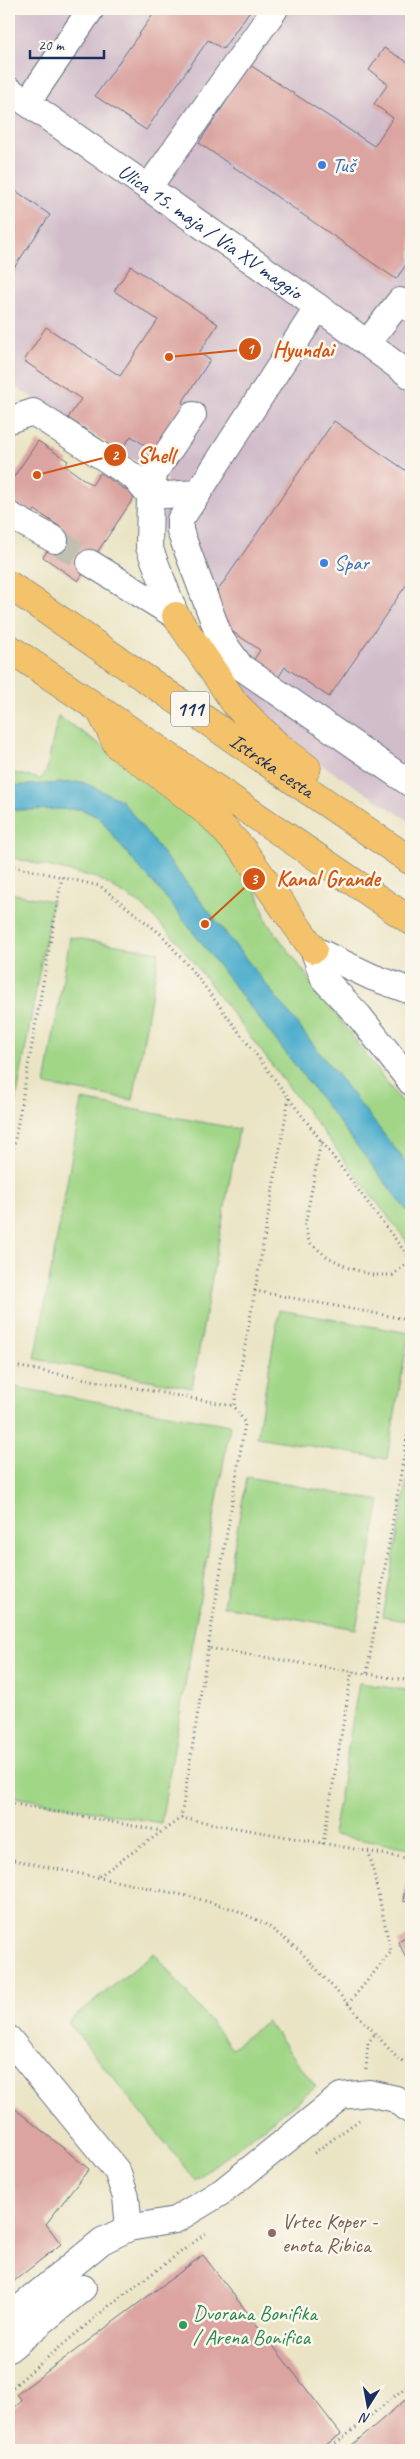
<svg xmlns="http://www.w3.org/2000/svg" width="420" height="2459" font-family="Caveat,sans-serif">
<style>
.industrial{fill:#d1bdca}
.green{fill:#a1d687;stroke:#5e8272}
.water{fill:#4daecc;stroke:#346e95}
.building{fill:#dba4a0}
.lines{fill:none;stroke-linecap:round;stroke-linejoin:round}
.minor-tunnel{stroke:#c1c0b0;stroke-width:26;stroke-dasharray:26 13;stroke-linecap:butt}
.minor-casing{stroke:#636e82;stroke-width:28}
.highway-casing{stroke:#636e82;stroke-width:29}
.path{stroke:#636e82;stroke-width:3;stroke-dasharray:1 4;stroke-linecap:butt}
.minor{stroke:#fff;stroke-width:26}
.highway{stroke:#f3c26a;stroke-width:28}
.shop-dot{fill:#3f7fe0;stroke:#fbf7ec;stroke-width:2}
.education-dot{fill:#8d6e63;stroke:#fbf7ec;stroke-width:2}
.leisure-dot{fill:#2e9e5b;stroke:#fbf7ec;stroke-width:2}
.labels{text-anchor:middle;stroke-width:5;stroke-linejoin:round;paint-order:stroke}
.shield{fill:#fbf7ec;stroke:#5e6b89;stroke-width:1}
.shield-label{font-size:20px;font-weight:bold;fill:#1b2f5e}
.shop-label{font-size:21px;fill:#366cbe;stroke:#fbf7ec;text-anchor:start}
.street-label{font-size:21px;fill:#1b2f5e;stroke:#fbf7ec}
.education-label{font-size:21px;fill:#785e54;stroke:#fbf7ec;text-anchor:start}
.leisure-label{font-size:21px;fill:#27864d;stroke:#fbf7ec;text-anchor:start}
.leader{fill:none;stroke:#d45514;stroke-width:2}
.callout-dot{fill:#d45514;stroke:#fbf7ec;stroke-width:2}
.mark-label{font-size:15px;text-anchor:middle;font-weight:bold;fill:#fff}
.callout-label{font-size:22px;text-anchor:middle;font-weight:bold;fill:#d45514;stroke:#fbf7ec;stroke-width:5;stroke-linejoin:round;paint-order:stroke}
</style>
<rect width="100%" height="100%" fill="#fbf7ec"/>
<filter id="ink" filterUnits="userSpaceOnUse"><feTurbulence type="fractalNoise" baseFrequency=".02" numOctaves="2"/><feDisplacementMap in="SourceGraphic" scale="10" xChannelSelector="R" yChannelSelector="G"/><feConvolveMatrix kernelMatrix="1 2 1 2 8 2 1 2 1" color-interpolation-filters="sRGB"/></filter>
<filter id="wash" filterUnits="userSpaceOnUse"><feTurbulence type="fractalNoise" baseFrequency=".0096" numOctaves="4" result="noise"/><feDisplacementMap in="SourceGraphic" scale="20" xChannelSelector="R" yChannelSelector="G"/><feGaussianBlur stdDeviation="1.12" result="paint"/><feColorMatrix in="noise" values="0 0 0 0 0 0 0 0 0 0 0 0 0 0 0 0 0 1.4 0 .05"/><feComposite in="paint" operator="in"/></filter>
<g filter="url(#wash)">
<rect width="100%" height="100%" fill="#eae4c4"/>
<path class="industrial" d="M9,9h402v813l-95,-61 -55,-45 -25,-34 -62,-117 -12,-37 5,-48 -158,-97z"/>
<path class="green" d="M58,716l76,51 63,46 57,70 13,39 144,193v54l-290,-369 -39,-18 -73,4v-14l32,7 5,-7z
M81,809l19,9 21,28 48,55 242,315v31l-234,-306 -36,-37 -44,-26 -88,-21v-47z
M9,893l43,8 -43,239z
M70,937l89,15 -26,148 -88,-15z
M82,1100l157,29 -47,259 -157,-29z
M279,1310l130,23 -22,126 -130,-22z
M9,1386l221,39 -69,398 -152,-27z
M411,1460v162l-28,-5z
M247,1477l133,24 -24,128 -133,-23z
M359,1683l52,8v157l-78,-13z
M154,1953l78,95 35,-27 49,66 -121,93 -127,-158z"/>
<path class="water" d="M82,782l39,18 290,369v47l-242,-315 -48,-55 -21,-28 -19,-9 -72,1v-24z"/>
<g id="blocks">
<path class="building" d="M157,9h94l-28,40 -15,-9 -62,90 -51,-34z
M384,48l27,16v194l-15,21 -197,-136 51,-78 124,81 19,-28 -19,-14 14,-20 -19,-14z
M9,186l41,29 -41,60z
M131,266l87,58 -19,29 11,7 -28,43 4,2 -31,47 -24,-16 -11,16 -52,-34 13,-19 -57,-38 22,-34 74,49 38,-56 -44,-29z
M334,421l77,53v69l-2,3 2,2v30l-82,119 -44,-30 -7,11 -25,-17 7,-11 -54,-36 8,-18z
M38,441l30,20 -3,5 27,19 8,-12 35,23 -57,85 -35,-24 20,-28 -28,-19 -4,6 -22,-16v-16z
M409,1866l2,1v36l-8,-2z
M411,1934v35l-13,-28z
M9,2104l80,65 -43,55 15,20 -52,41z
M203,2255l138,179 -22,16h-310v-38l13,-11 -5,-7z
M411,2395v55h-66l7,-5z"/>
</g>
</g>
<g filter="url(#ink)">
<use href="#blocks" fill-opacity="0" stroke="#636e82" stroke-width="1"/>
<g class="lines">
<path class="minor-tunnel" d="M55,540l35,23"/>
<defs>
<g id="minor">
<path id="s1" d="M9,90l309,217 93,69"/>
<path d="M27,103l64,-94"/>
<path d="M148,188l127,-179"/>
<path d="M367,343l33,-42 11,8"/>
<path d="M193,415l-38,56 -5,25 48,-3 120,-186"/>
<path d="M9,420l24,-8 101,65 16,19 -1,51 27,69"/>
<path d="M198,493l-18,27v11l40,107 21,29 170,117"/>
<path d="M9,515l46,25"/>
<path d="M90,563l86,53"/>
<path d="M313,949l11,30 35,37 52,66"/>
<path d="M313,949l59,28 39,14"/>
<path d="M9,2039l108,132 9,26 3,31"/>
<path d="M9,2317l93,-76 27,-13 46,-8 48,-29 118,-95 28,-3 27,6 15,12"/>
<path d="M9,2349l74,-61"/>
</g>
<g id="highway">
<path id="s2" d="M9,585l402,276"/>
<path d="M176,616l60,89 42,41 29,22"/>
<path d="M9,648l402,273"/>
<path d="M101,712l17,34 54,38 41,33 30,33 70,99"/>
</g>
</defs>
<use href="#minor" class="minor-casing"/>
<use href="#highway" class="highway-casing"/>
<path class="path" d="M408,9l3,6
M9,865l91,21 62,49 37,44 212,281
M321,1141l-16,84 4,17 17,14 23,12 24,7h20l18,-15
M9,1173l53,-296
M255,1291l34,-194
M9,1365l225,41 21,-115 156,29
M208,1648l37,-225 -11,-17
M367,1673l44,-259
M9,1803l152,28
M181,1818l230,41
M323,1844l29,-173
M9,1859l183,38 44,13 31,15 34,27 99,109 11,3
M99,1876l82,-58 27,-170 203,33
M348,2004l43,-52 -22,-100
M366,2069l2,-26 6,-8
M314,2153l45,-33
M9,2390l101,-85 96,-72
M328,2450l83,-67"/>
<use href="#minor" class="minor"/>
<use href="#highway" class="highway"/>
</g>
</g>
<g class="shop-dot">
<circle cx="322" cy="165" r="5"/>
<circle cx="324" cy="563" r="5"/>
</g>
<circle class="education-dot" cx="272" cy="2233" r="5"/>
<circle class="leisure-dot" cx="183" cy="2325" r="5"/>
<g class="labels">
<rect class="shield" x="171" y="691.5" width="38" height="35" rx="4"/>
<g class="shield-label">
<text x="190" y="716">111</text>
</g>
<g class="shop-label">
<text x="332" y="172">Tuš</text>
<text x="334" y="570">Spar</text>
</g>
<g class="street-label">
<text dy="7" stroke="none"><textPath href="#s1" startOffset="246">Ulica 15. maja / Via XV maggio</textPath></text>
<text dy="7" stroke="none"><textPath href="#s2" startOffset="319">Istrska cesta</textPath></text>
</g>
<g class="education-label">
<text x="282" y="2228">Vrtec Koper -<tspan x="282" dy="24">enota Ribica</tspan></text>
</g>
<g class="leisure-label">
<text x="193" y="2320">Dvorana Bonifika<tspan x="193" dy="24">/ Arena Bonifica</tspan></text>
</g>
</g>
<path class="leader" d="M169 357L250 349M37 475L115 455M205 924L254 879"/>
<g class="callout-dot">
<circle cx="169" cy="357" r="5"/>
<circle cx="37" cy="475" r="5"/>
<circle cx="205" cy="924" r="5"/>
<circle cx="250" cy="349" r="12"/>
<circle cx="115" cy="455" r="12"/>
<circle cx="254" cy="879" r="12"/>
</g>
<g class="mark-label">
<text x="250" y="354">1</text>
<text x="115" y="460">2</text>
<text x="254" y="884">3</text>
</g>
<g class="callout-label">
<text x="303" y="357">Hyundai</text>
<text x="156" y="463">Shell</text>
<text x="328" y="886">Kanal Grande</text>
</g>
<rect width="420" height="2459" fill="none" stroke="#fbf7ec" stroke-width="30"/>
<g transform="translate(368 2406) rotate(191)" stroke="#fbf7ec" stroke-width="4" paint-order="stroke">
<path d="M0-4L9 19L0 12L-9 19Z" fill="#1b2f5e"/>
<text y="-8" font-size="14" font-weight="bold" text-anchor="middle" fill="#1b2f5e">N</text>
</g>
<path d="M30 50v8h74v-8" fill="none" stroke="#1b2f5e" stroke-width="2.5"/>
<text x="38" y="50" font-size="15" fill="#1b2f5e" stroke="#fbf7ec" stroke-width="4" paint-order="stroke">20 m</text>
</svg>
